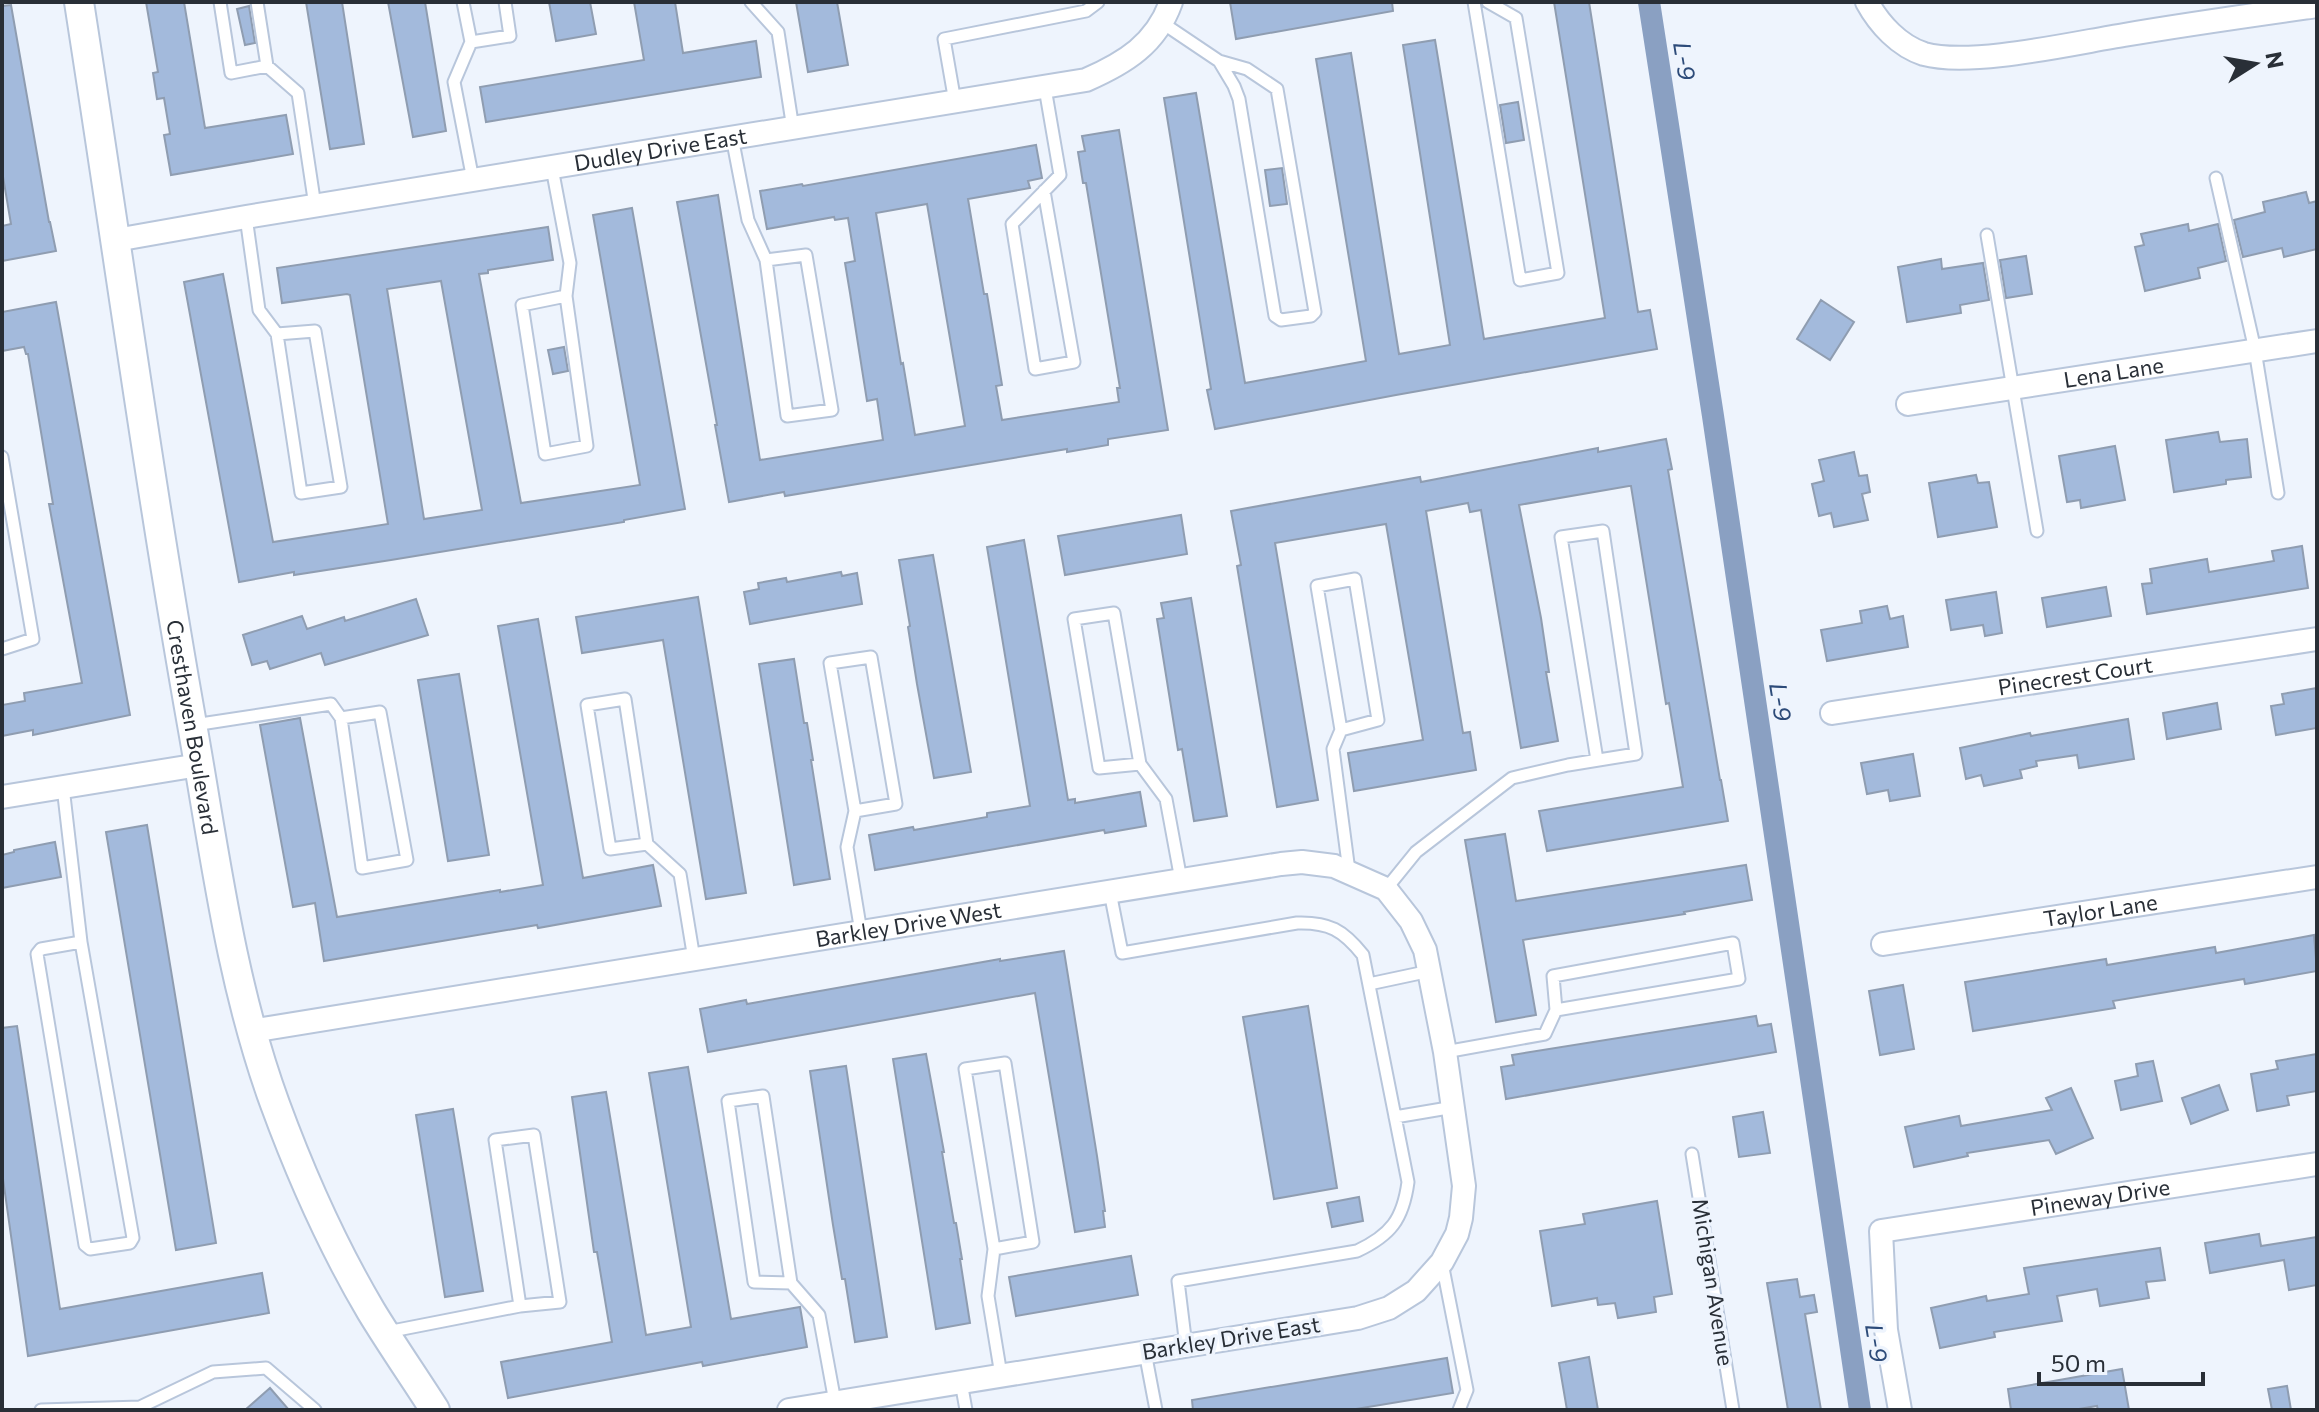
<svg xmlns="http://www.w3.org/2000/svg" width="2319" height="1412" font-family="Commissioner,sans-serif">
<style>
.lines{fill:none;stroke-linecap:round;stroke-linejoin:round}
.canal{stroke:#8aa0c2;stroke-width:22}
.building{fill:#a3badc;stroke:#8f9db1;stroke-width:2;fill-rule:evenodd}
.service-casing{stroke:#b8c6db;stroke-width:15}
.minor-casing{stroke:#b8c6db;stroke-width:26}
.tertiary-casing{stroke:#b8c6db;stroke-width:32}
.service{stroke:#fff;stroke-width:11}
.minor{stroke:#fff;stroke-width:22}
.tertiary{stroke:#fff;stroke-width:28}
.labels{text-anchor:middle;stroke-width:7;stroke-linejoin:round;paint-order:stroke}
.street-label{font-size:22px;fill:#292f37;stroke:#eef4fd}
.water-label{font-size:24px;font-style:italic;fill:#2d4b79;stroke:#eef4fd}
</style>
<rect width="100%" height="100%" fill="#eef4fd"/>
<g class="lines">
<path class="canal" d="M1649,2l64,414 147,994"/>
</g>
<path class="building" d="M146,2h38l21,126 81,-13 7,39 -122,21 -7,-40 6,-1 -6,-36 -7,1 -4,-26 5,-1z
M306,2h36l22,142 -34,5z
M388,2h37l21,129 -33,6z
M549,2h41l6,32 -40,7z
M634,2h41l8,51 73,-12 5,36 -275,45 -6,-35 164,-27z
M796,2h41l11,63 -40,7z
M1230,2h162l1,9 -157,28z
M1554,2h35l49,310 12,-2 7,39 -261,46 -181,34 -8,-39 4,-1 -47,-291 32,-5 49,290 121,-22 -50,-302 35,-6 48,301 51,-9 -47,-300 32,-5 49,299 121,-21z
M11,5l38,217h1l6,29 -54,10v-35l9,-2 -9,-53v-165z
M249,6l6,37 -10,2 -8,-36z
M1518,102l6,38 -18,3 -6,-38z
M1119,130l49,300 -60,9v6l-41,7v-3l-282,47 -1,-4 -55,10 -14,-77h2l-40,-223 41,-7 42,265 123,-20 -6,-41 -10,2 -17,-108 -5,-30 10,-2 -7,-43 -13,2 -1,-3 -67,12 -7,-38 42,-7 1,2 233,-41 6,33 -14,3 2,7 -62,11 16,95h3l15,91 -6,1 6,34 117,-18 -2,-14h3l-34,-205h-3l-5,-31 7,-1 -3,-15zM927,204l38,222 -50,9 -12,-72 -2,1 -25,-151z
M1282,168l5,36 -17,2 -5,-36z
M2306,192l3,11 8,-2v48l-33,8 -2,-9 -39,9 -9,-37 31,-8 -2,-10z
M632,208l53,301 -61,11v2l-233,38 -97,15v-3l-55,10 -55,-300 39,-8 50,268 115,-18 -38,-229 -3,-1 -65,9 -5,-35 271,-41 5,33 -65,10v3l-9,1 42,229 119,-18 -47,-270zM441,281l41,229 -58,9 -37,-230z
M2188,224l1,7 29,-7 8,37 -28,7 2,10 -55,13 -10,-44 9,-2 -3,-11z
M2026,256l6,38 -26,4 -6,-38z
M1941,259l1,10 41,-6 6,37 -29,5 1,8 -54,9 -9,-55z
M1821,300l33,22 -24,38 -33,-21z
M56,302l74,413 -97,20v-5l-31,6v-31l23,-4 -1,-8 58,-10 -33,-179h4l-25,-150h-2l-2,-7 -22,4v-39z
M564,347l4,24 -15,3 -5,-24z
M2218,432l2,10 27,-3 4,38 -25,3v4l-52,8 -8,-52z
M1666,439l6,30 -4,1 52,310h1l7,41 -181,30 -8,-40 144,-24 -14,-84 -3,1 -35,-218h-2l-110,19 22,113 8,54h-3l12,69 -37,7 -40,-238 -11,2 -2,-9 -42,8 37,222 7,-1 6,38 -122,21 -6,-38 75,-13 -37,-216 -111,19 43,257 -41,7 -40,-241 4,-1 -10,-54 189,-34 1,5 177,-34v4z
M2115,446l10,54 -44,8 -1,-8 -13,2 -8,-46z
M1854,452l5,24 8,-1 3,17 -8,2 6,26 -34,7 -3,-14 -12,3 -7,-32 12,-3 -5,-21z
M1976,475l2,8 11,-1 8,45 -59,10 -9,-54z
M1181,515l6,39 -122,21 -7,-39z
M1024,540l44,260 7,-1v4l65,-11 6,34 -41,7 -1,-3 -229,40 -6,-35 44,-8 1,3 73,-13v-4l43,-7 -43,-259z
M2302,546l6,42 -161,26 -5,-30 10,-1 -2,-14 57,-10 2,13 65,-11 -2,-10z
M933,555l38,217 -37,6 -17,-94 -9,-57 2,-1 -11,-66z
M841,572l1,4 15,-3 5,31 -112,20 -6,-32 15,-3 -1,-6 28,-5 1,4z
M2106,587l5,29 -64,11 -5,-29z
M1996,592l6,41 -17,3 -2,-11 -32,5 -5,-30z
M698,597l48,296 -40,6 -43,-259 -81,13 -6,-36z
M1191,598l36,218 -33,5 -12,-72 -4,1 -21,-131 7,-1 -3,-15z
M416,599l12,36 -103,30 -4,-12 -51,16 -3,-8 -15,4 -9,-30 59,-19 5,13 37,-12 1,4z
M1887,606l3,13 13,-3 5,31 -81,14 -6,-31 41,-7 -2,-12z
M538,619l45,259 70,-13 8,41 -123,22 -1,-3 -213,36 -9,-58 -22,4 -33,-182 40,-7 37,199 163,-27v2l43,-7 -45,-259z
M794,659l10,64h3l6,37h-2l19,119 -36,6 -35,-221z
M459,674l30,181 -41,6 -30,-181z
M2317,688v40l-41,7 -5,-29 13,-2 -2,-10z
M2217,703l4,26 -54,10 -4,-26z
M2128,719l6,40 -55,9 -2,-13 -41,6 1,5 -17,4 2,8 -38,8 -3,-11 -15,4 -6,-31 70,-15 1,3z
M1913,754l7,42 -30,5 -2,-11 -21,4 -6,-31z
M147,825l69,418 -40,7 -70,-418z
M1505,834l11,67 230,-36 6,35 -68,12 1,2 -162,26 13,75 -40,7 -31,-182z
M55,842l6,35 -59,11v-33l12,-3v-2z
M2314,935l3,36 -72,13 -1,-5 -131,22 2,7 -142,23 -8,-49 141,-23 1,6 108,-18 1,6z
M1064,951l33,205 8,55h-2l2,16 -30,5 -40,-239 -327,59 -8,-43 46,-9 1,4 253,-45v2z
M1903,985l11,64 -34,6 -11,-64z
M1308,1006l29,182 -63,11 -31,-182z
M1756,1016l2,10 13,-2 5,28 -270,47 -5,-32 13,-2 -2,-10z
M17,1026l43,283 202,-36 7,40 -241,43 -26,-184v-144z
M926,1054l18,98h-2l12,71h2l6,36h-2l10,64 -34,6 -43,-270z
M2317,1054v37l-30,5 2,9 -32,6 -6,-37 27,-5 -2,-8z
M2153,1061l9,40 -41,9 -6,-29 23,-5 -2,-12z
M846,1066l41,271 -32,5 -10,-63h-3l-9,-54 -23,-154z
M688,1067l43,252 69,-12 7,40 -104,19 -1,-4 -194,36 -7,-36 111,-20 -15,-90h-3l-5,-35 -17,-120 34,-5 40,243 45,-8 -42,-254z
M2219,1085l9,25 -37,14 -9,-26z
M2071,1088l22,50 -37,16 -7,-14 -82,13 1,3 -54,11 -9,-40 54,-11 2,10 91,-16 -6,-12z
M453,1109l30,182 -38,6 -29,-182z
M1763,1112l7,41 -31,4 -6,-40z
M1359,1197l4,24 -31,6 -5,-24z
M1657,1201l15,93 -18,3 2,15 -38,6 -3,-15 -17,2 -1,-7 -45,8 -12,-75 45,-7 -2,-10z
M2259,1234l2,12 56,-9v48l-28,5 -5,-30 -74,13 -5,-30z
M2160,1248l5,32 -19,2 3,16 -49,8 -3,-17 -40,7 5,25 -68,11 1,5 -55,11 -9,-40 55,-12 1,5 42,-7 -5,-26z
M1131,1256l7,39 -122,21 -7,-39z
M1797,1279l3,18 14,-2 3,17 -12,2 16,96h-33l-21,-127z
M1589,1357l9,53h-31l-8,-47z
M1447,1358l6,35 -103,17h-157l-1,-10z
M2122,1369l7,41h-31l-1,-4 -24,4h-62l-3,-21z
M2287,1386l4,24h-19l-4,-21z
M270,1388l19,22h-44z"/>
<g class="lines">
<defs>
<path id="service" d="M220,2l11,71 36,-7
M257,2l10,64 31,27 17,113
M463,2l8,40 -17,40 19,98
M751,2l27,30 15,97
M1474,2l46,278 38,-7 -42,-255 -28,-16
M1161,22l58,39 28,8 30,20 38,223 -4,4 -30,4 -6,-4 -36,-217 -5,-13 -15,-25
M471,42l39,-6 -5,-34
M955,102l-11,-63 142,-28 12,-9
M732,137l16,83 18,40 21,156 45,-6 -26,-155 -40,5
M552,168l18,95 -4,33 21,150 -42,8 -23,-149 44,-9
M2216,178l39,172 23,143
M1044,191l30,171 -39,7 -23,-145 48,-49 -15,-87
M246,217l13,93 18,24 24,159 40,-6 -26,-156 -38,3
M1987,235l50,296
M2,457l31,182 -31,10
M194,725l137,-21 10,14 21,150 45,-8 -27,-148 -39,6
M1341,730l37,-10 -23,-141 -38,7 24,144 -8,19 16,122
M1140,764l-41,4 -25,-149 40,-6 26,151 26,35 15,81
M63,787l18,155 -40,7 -4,5 48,291 5,4 40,-6 3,-5 -52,-296
M855,811l41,-7 -25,-147 -41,6 25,148 -8,36 14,85
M647,844l-37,5 -23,-144 38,-6 22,145 33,30 14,85
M1386,889l30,-37 96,-74 56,-13 68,-11 -33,-223 -42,6 36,223
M1110,892l12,61 175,-30c32,-1 46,7 66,32l45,227c-5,37 -17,53 -51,69l-179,30 8,65
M1369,984l61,-13
M1445,1052l100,-18 11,-24 -3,-34 180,-33 6,36 -183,31
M1395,1117l59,-10
M1692,1154l41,256
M994,1249l39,-7 -28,-179 -40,6 29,180 -6,47 13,79
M1442,1263l25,127 -8,20
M791,1283l-37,-1 -26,-181 35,-5 28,187 28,32 16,87
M387,1332l133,-26 40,-4 -26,-167 -39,5 25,166
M1145,1352l11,58
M961,1382l5,28
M41,1410l99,-3 73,-35 53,-4 49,42"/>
<g id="minor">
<path d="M1867,2c12,22 32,44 57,52 47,13 150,-11 200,-19 64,-11 129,-20 193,-29"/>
<path id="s1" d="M116,240l130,-23 840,-137c39,-17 70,-36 85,-78"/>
<path id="s2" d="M1908,404l409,-63"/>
<path id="s3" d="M1832,713l485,-74"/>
<path d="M2,797l197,-32"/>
<path id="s4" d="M1883,944l434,-67"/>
<path id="s5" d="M251,1031l1030,-167 21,-2 32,4 52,23 25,32 14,29 20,102 19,134 -3,32 -4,16 -15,28 -26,29 -27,17 -31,10 -569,92"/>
<path id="s6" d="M1900,1410l-14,-80 -5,-99 436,-67"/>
</g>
<g id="tertiary">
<path id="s7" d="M79,2c38,243 71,486 114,728 22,125 38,254 82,374 26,71 57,141 96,207 20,33 43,66 64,99"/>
</g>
</defs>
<use href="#service" class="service-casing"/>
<use href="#minor" class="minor-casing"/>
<use href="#tertiary" class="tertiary-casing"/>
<use href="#service" class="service"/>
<use href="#minor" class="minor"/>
<use href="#tertiary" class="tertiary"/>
</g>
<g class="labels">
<g class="street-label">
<text dy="8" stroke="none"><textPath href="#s1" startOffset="552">Dudley Drive East</textPath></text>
<text dy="8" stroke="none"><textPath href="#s2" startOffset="208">Lena Lane</textPath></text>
<text dy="8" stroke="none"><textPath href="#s3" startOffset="246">Pinecrest Court</textPath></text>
<text dy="8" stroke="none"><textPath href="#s7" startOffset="734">Cresthaven Boulevard</textPath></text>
<text dy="8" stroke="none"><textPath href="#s4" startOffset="220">Taylor Lane</textPath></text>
<text dy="8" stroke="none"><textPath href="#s5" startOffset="666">Barkley Drive West</textPath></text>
<text dy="8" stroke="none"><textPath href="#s6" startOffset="402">Pineway Drive</textPath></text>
<text transform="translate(1713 1282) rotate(81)" y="8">Michigan Avenue</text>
<text transform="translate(1231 1338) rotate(-9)" y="8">Barkley Drive East</text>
</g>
<g class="water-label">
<text transform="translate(1684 61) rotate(81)" y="8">L-9</text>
<text transform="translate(1780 702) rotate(81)" y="8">L-9</text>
<text transform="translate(1876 1343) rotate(81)" y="8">L-9</text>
</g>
</g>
<rect width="2319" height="1412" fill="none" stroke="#292f37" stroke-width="8"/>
<g transform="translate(2255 64) rotate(79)" stroke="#eef4fd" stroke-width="6" paint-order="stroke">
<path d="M0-6L14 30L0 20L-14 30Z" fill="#292f37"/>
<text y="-12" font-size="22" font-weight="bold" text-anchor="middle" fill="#292f37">N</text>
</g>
<path d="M2039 1372v12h164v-12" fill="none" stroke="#292f37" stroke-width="4"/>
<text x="2051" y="1372" font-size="24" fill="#292f37" stroke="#eef4fd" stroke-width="6" paint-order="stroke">50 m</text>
</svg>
